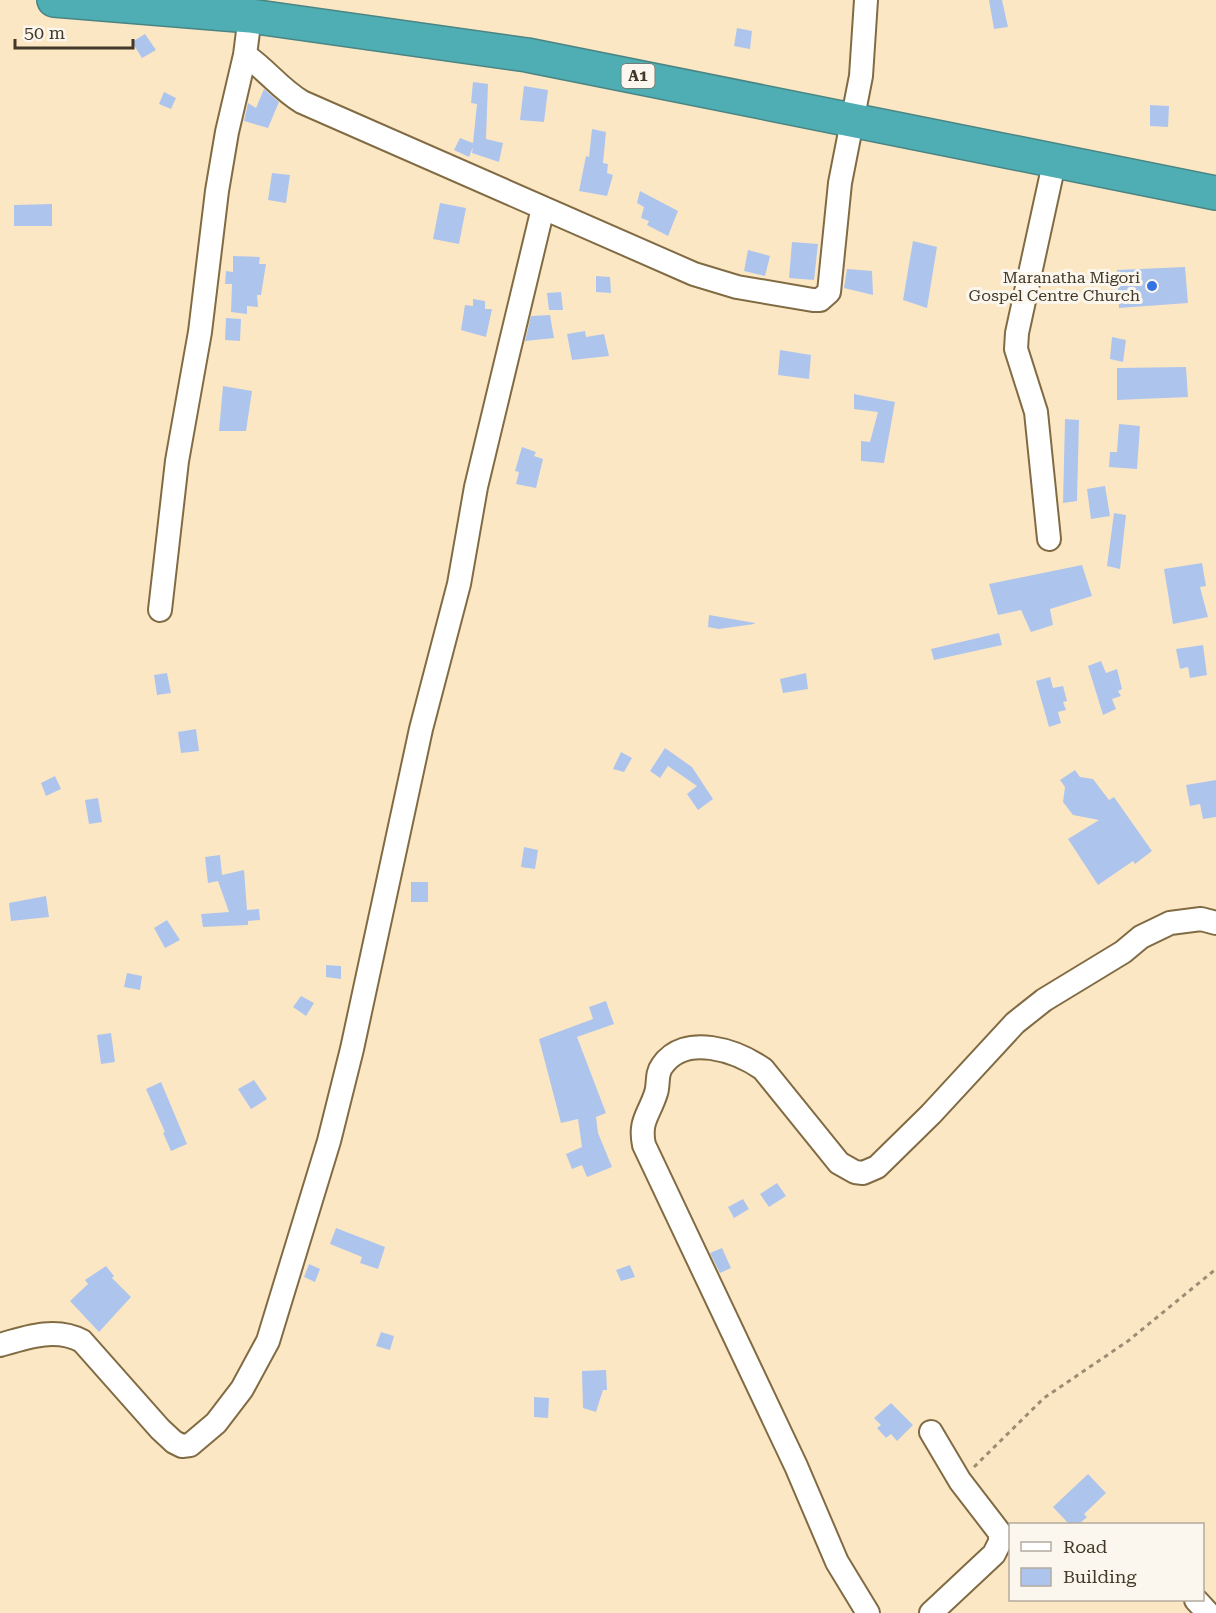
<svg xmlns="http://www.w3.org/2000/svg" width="1216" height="1613" font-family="'Roboto Serif',serif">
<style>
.building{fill:#adc5ed}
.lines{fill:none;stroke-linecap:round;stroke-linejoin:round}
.minor-casing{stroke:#816b43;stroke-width:26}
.highway-casing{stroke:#4a8583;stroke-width:36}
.path{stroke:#9c8c73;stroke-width:3;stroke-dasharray:4.5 4.5;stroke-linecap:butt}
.minor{stroke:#fff;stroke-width:22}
.highway{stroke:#4eaeb4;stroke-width:33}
.poi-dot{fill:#3473e1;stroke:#fcf7ee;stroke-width:2}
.labels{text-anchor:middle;stroke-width:6;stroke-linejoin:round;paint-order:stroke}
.shield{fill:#fcf7ee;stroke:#7a7263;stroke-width:1.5}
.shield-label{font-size:15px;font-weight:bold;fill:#433928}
.poi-label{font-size:16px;fill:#433928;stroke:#fcf7ee;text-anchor:end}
</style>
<rect width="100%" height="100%" fill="#fce7c5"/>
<path class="building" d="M989,0h13l6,27 -14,2z
M737,28l15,3 -2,18 -16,-3z
M145,34l11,16 -14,8 -10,-16z
M473,82l15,2 -2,55 17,4 -4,19 -27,-9 1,-6 -4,10 -15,-7 6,-12 13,5 4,-39 -6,-1z
M524,86l24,4 -4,32 -24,-2z
M264,89l15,13 -11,26 -24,-7 4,-18 8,5z
M164,92l12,6 -5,11 -12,-5z
M1150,105l19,1 -1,21 -18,-1z
M592,129l14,3 -3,31 5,1 -1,9 6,2 -6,21 -28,-5 7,-35 3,1z
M272,173l18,2 -4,28 -18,-3z
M640,191l38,20 -10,25 -21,-11 2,-4 -8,-3 3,-11 -7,-4z
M440,203l26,5 -7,36 -26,-5z
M52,204v22h-38v-21z
M913,241l24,6 -10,61 -24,-8z
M792,242l26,2 -4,36 -25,-2z
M748,250l22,6 -5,20 -21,-5z
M233,256l27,1 -1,7h7l-5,31h-4l1,12 -11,-1v8l-16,-2 1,-28h-7l1,-13 7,1z
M1185,267l3,36 -69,5 -2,-38z
M847,269l25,2 1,24 -29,-7z
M596,276l14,1 1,16 -15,-1z
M561,292l2,18h-14l-2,-17z
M473,299l12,2v8h7l-6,28 -25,-7 4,-25 8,1z
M550,315l4,23 -29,3 6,-25z
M226,318l15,1 -1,22 -15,-1z
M585,331l1,6 18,-3 5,22 -37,4 -5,-26z
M1112,337l14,3 -3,22 -13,-3z
M780,350l31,5 -2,24 -31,-4z
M1186,367l2,30 -71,3v-32z
M223,386l29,5 -6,40h-27z
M854,394l41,8 -11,61 -23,-2v-20l9,1 8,-30 -24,-3z
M1065,419l14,1 -2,81 -14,2z
M1119,424l21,2 -3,43 -28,-2 1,-15h7z
M522,447l14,5 -2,4 9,3 -7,29 -20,-4 3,-12 -4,-1z
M1105,486l5,30 -19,3 -4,-30z
M1114,513l12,2 -6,54 -13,-3z
M1202,563l4,23 -6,1 8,30 -35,7 -9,-55z
M1082,565l10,31 -42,13 3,16 -22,7 -10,-22 -23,5 -9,-31z
M709,615l46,8 -1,1 -35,5 -11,-2z
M999,633l3,12 -68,15 -3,-11z
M1203,645l4,30 -17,3 -2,-11 -8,2 -4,-20z
M1101,661l5,12 11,-4 5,20 -4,2 3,5 -9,3 4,10 -13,6 -15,-49z
M167,673l4,20 -14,2 -3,-20z
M806,673l2,16 -25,4 -3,-14z
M1050,677l3,11 10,-2 4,15 -4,1 3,8 -8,2 3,11 -12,4 -13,-46z
M196,729l3,22 -18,2 -3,-21z
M665,748l27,19 21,32 -15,11 -11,-16 10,-8 -29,-20 -8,12 -10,-7z
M621,752l11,6 -8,14 -11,-3z
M1075,770l5,7 13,2 16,21 5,-3 38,54 -17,13 -2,-3 -35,24 -30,-46 31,-19 -26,-5 -10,-13 2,-15 -5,-7z
M55,776l6,13 -15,7 -5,-13z
M1216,780v37l-13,2 -3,-15 -10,2 -4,-21z
M98,798l4,24 -13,2 -4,-24z
M524,847l14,3 -3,19 -14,-2z
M220,855l2,20 22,-5 3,40 12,-1 1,11 -12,1v4l-45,2 -2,-13 28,-2 -11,-31 -10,2 -3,-26z
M411,882h17v20h-17z
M46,896l3,21 -38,4 -2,-18z
M167,920l13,20 -15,8 -11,-20z
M326,965l15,1v13l-15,-2z
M127,973l15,3 -2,14 -16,-3z
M301,996l13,7 -8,13 -13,-9z
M606,1001l8,23 -37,13 29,76 -10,4 2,16 14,34 -25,10 -5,-12 -10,4 -6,-15 16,-7 -4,-28 -17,4 -22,-84 54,-20 -4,-12z
M111,1033l4,29 -14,2 -4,-29z
M254,1080l13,19 -16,10 -13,-20z
M161,1082l26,62 -16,7 -8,-18 2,-1 -19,-43z
M777,1183l9,13 -17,11 -9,-13z
M743,1199l6,10 -15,9 -6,-11z
M336,1228l49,19 -7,22 -18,-6 2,-6 -32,-13z
M722,1248l9,20 -11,5 -10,-20z
M309,1264l11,5 -5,13 -11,-5z
M630,1265l5,12 -14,4 -5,-11z
M106,1266l8,10 -2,2 19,19 -32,35 -29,-31 18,-17 -3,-4z
M381,1332l13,4 -4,14 -14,-4z
M606,1370l1,20h-4l-7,22 -13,-4 -1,-37z
M534,1397l15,1 -1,20 -14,-1z
M891,1403l22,22 -16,16 -6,-7 -5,4 -9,-10 4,-3 -7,-7z
M1088,1474l18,19 -22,21 3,3 -8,7h-10l-16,-17z"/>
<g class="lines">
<defs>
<path id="minor" d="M250,16l-5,39c21,14 35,34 57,47l392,172 43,13 76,13h7l9,-8 11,-109 21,-107 5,-76
M1049,539l-13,-127 -20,-63 1,-16 38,-174
M160,610l17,-149 23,-129 17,-141 10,-59 18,-77
M0,1345c27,-8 56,-18 82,-4l78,88 14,13 8,4 8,-1 26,-22 26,-34 26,-48 61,-200 23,-92 69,-320 38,-145 17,-97 67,-279
M931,1432l29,49 40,52v9l-6,12 -63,59
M1196,1600l12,13
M868,1613l-31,-51 -41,-96 -152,-321c-5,-24 5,-30 12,-52 3,-9 0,-19 6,-27 23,-34 75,-15 101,3l76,94 16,9 8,1 14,-6 54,-53 84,-91 29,-23 79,-48 18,-15 29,-14 31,-4 15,4"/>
<path id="highway" d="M54,0l196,16 277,39 689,138"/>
</defs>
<use href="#minor" class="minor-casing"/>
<use href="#highway" class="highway-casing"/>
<path class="path" d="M974,1467l70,-69 84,-57 88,-72"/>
<use href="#minor" class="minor"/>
<use href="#highway" class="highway"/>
</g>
<circle class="poi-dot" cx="1152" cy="286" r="6"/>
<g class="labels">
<rect class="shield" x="621.5" y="64" width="33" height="24" rx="4.5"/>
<g class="shield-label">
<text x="638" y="81">A1</text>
</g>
<g class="poi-label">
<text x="1140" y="283">Maranatha Migori<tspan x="1140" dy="18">Gospel Centre Church</tspan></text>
</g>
</g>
<rect x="1009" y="1523" width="195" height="78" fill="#fcf7ee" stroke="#b2ab9f" stroke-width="1.5"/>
<rect x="1021" y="1542" width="30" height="9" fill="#ffffff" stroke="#b2ab9f" stroke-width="1.5"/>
<text x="1063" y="1553" font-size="18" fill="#433928">Road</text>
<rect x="1021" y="1568" width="30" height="18" fill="#adc5ed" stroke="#b2ab9f" stroke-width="1.5"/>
<text x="1063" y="1583" font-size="18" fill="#433928">Building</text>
<path d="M15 39v9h118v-9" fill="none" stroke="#433928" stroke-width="3"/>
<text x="24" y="39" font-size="18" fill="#433928" stroke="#fcf7ee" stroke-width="4.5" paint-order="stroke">50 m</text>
</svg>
